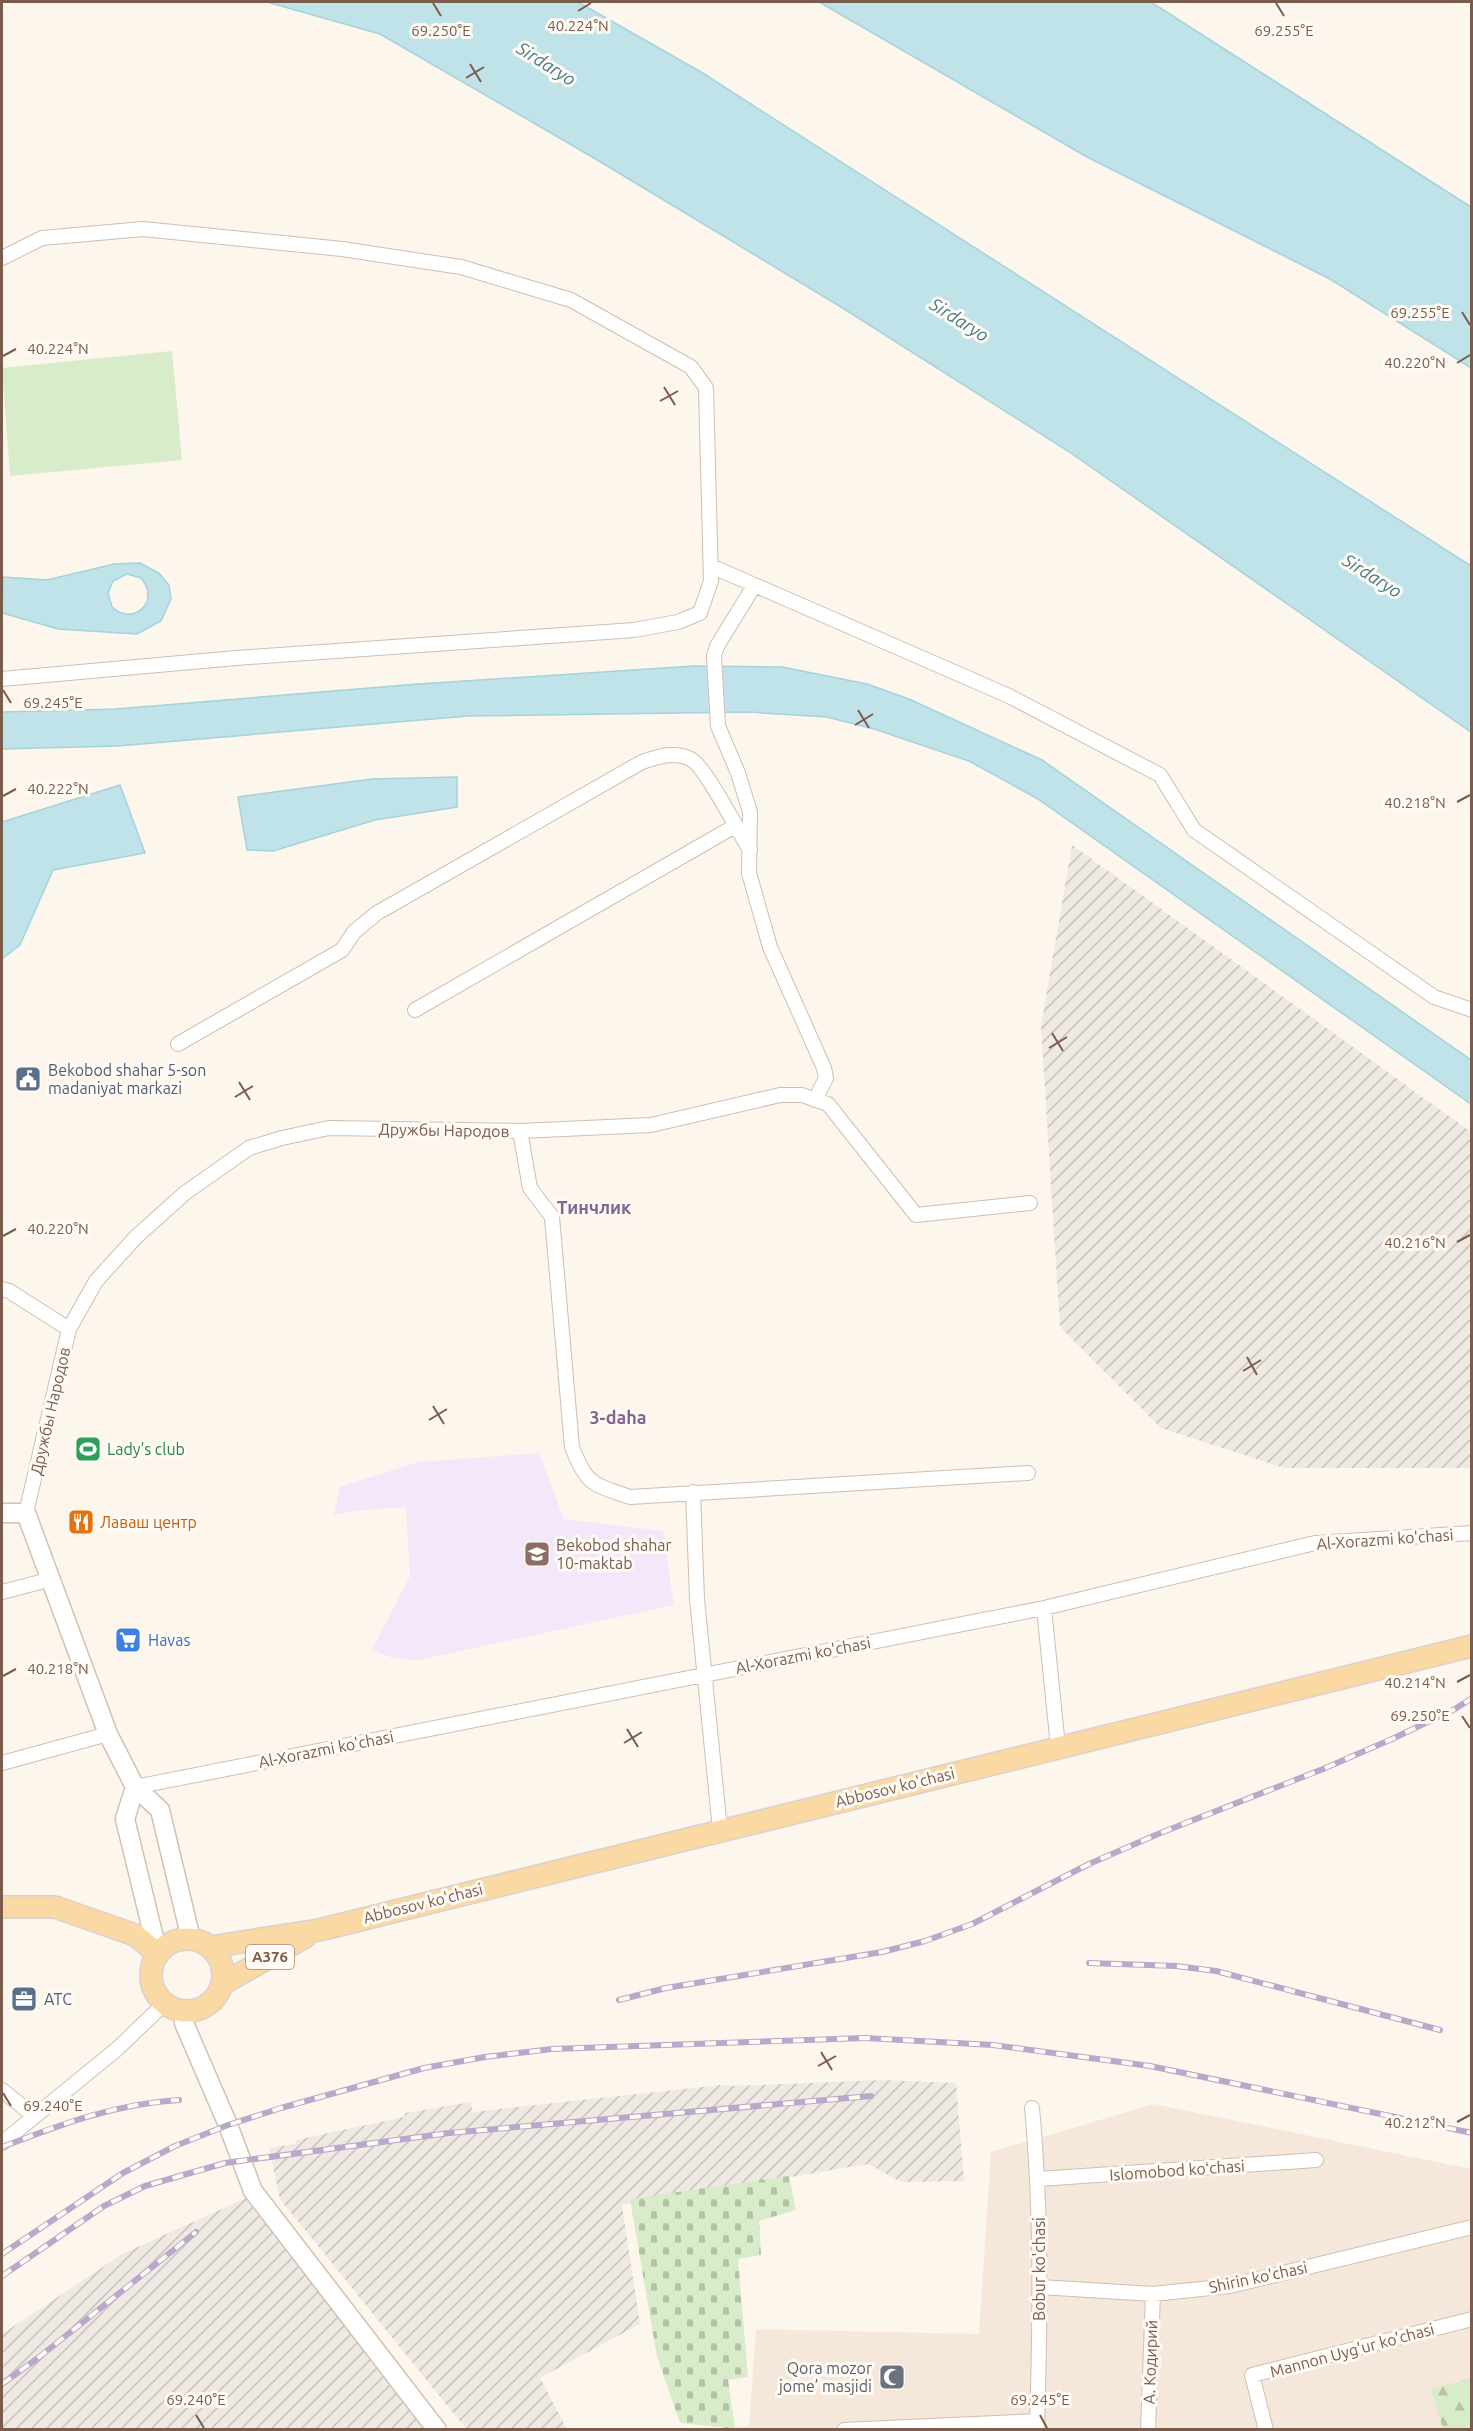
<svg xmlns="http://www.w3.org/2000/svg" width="1473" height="2431" font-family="Ubuntu,sans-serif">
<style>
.residential{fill:#f5e8da}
.industrial{fill:url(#industrial-furrows)}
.education{fill:#f3e8fa}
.forest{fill:url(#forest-firs)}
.cemetery{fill:url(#cemetery-stones)}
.pitch{fill:#d8ecc9}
.water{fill:#bfe3e8;stroke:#a5d3da;stroke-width:1.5;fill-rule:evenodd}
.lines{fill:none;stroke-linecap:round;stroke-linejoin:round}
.street-casing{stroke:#d1beb0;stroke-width:16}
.secondary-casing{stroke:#d6c0b0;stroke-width:21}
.primary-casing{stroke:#dad1cd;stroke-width:24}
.street{stroke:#fff;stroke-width:14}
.secondary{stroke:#fff;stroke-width:18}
.primary{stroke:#fbd9a5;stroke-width:21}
.rail-casing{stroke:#b9a8c9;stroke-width:6}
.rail{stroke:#fffaf3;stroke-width:4;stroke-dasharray:11;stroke-linecap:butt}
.ticks{fill:none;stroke:#7a5c4d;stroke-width:2}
.labels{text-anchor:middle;stroke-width:6;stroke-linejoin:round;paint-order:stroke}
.shield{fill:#fffaf3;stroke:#a28b7f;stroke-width:1.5}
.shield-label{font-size:15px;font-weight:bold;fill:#7a5c4d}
.service-label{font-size:16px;fill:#4e5e75;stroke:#fffaf3;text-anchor:start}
.street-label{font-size:16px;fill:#7a5c4d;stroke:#fffaf3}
.leisure-label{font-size:16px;fill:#27864d;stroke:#fffaf3;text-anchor:start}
.food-label{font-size:16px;fill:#c56008;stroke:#fffaf3;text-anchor:start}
.education-label{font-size:16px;fill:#785e54;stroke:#fffaf3;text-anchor:start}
.shop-label{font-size:16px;fill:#366cbe;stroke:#fffaf3;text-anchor:start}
.worship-label{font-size:16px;fill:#5b616d;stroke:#fffaf3;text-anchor:end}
.water-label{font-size:18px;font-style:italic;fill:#437c86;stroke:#fffaf3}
.neighbourhood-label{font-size:18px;font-weight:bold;fill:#846695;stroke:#fffaf3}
.ticks-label{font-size:15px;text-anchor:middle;fill:#7a5c4d;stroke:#fffaf3;stroke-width:6;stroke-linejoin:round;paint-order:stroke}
</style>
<defs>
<pattern id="industrial-furrows" width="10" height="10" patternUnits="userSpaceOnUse" patternTransform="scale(1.5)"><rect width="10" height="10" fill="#efe9e4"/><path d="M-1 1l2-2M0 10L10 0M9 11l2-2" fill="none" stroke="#c7c0bb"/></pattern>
<pattern id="forest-firs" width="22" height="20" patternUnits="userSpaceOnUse" patternTransform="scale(1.5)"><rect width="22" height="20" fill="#d8ecc9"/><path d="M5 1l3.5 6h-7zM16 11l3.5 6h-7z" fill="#b4c2a5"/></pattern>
<pattern id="cemetery-stones" width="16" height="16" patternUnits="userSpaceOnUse" patternTransform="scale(1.5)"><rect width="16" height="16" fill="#d8ecc9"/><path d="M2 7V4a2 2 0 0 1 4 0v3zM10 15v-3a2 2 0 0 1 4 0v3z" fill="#b4c2a5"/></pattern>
</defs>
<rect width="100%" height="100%" fill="#fdf6ec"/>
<path class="residential" d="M1154,2104l317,65v260l-751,1 29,-4 7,-97 223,5 12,-182z"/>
<path class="industrial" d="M1072,845l399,287v336h-187l-123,-40 -101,-101 -19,-301z
M881,2080l75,3 8,98 -63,1 -33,-18 -246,41 18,119 -100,54 27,51 -100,1 -187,-231 -11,-51 27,-4v-4l108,-23 1,-4 66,-11 1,10 249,-27 14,1z
M262,2191l180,239h-440v-96l122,-81z"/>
<path class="education" d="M539,1453l25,66 99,12 11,74 -255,55 -26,-2 -21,-8 38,-74 -4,-69 -54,4 -18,4 6,-28 78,-25z"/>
<path class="forest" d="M1471,2378v51h-28l-12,-40z"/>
<path class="cemetery" d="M789,2176l7,34 -37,11 2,34 -23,4 10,118 -20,3 7,49 -55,-6 -23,-66 -27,-158z"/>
<path class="pitch" d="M172,351l10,109 -172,16 -8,-108z"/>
<path class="water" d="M267,2h311l123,70 770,494v166l-403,-281 -227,-144 -247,-149 -214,-124z
M819,2h332l320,205v161l-141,-89 -243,-122z
M140,563l19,10 10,12 2,14 -10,22 -24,13 -79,-5 -56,-16 1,-36 44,3 67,-16zM127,574l14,4c20,23 -7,49 -29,29l-4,-14 5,-12z
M694,666l88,1 85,17 42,15 133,61 429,300v44l-433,-305 -69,-38 -95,-32 -47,-12 -79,-5 -280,4 -350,30 -116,3v-37l114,-3 302,-25z
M457,777v30l-82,13 -102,31 -26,-1 -9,-53 134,-18z
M120,785l25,68 -92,17 -33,75 -18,14v-137z"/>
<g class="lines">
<defs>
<path id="street" d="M2,258l40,-20 101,-9 199,20 119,18 110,33 120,67 15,21 5,193 -11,32 -22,9 -44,8 -398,28 -234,21
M711,566l298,130 151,79 34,55 240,167 38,13
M754,586l-37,60 -3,10 4,70 20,47 12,39 -1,61 21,74 54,121 2,10 -11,22
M415,1010l320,-184
M178,1044l164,-94 12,-18 23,-19 265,-151c15,-5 35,-12 50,-2 14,8 47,73 58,90
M520,1131l10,57 22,29 20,230c15,39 21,37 58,50l398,-24
M2,1289l7,2 60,38
M693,1492l4,107 23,231
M26,1513l43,-184 27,-48 40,-44 49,-44 64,-45 33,-10 47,-10 191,3 131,-6 129,-30h22l26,9 88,111 114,-12
M2,1592l50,-13
M1044,1608l14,139
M2,1763l106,-29
M135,1787l909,-179 271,-65 157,-10
M2,2090l32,26
M1032,2108c10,107 8,214 5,322
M2,2143l115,-94 48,-46
M1039,2179l277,-19
M1040,2287l113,7 77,-8 242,-59
M844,2430l193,-9
M1148,2430l5,-136
M1266,2430l-14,-55 220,-56"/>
<path id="secondary" d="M2,1513h24l82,221 27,53 25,23 31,129
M135,1787l-10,32 33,135
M183,2011l1,12 44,102 25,66 184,239"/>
<path id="primary" d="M2,1907h53l80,28 23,19
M151 1975a36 36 0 1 1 72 0a36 36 0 1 1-72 0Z
M210,1947l109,-17 1153,-284
M222,1984l83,-47"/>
</defs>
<use href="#street" class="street-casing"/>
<use href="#secondary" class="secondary-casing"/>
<use href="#primary" class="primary-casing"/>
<use href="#street" class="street"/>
<use href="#secondary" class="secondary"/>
<use href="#primary" class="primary"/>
<defs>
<path id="rail" d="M1089,1963l87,3 40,5 224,59
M619,2000l47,-12 216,-36 43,-11 47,-17 117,-60 69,-30 165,-65 69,-30 63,-30 17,-11
M2,2147c60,-23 112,-43 177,-47
M2,2254l121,-81 52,-27 53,-21 53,-17 143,-40 61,-11 67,-8 313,-11 128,7 157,21 322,67
M2,2276l102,-70 41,-20 80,-23 224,-30 422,-37
M2,2384l36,-26 158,-126"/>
</defs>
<use href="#rail" class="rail-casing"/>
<use href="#rail" class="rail"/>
</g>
<path class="ticks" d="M433,3l8,13M1276,3l8,13M578,11l13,-8M470,64l11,18M466,78l18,-11M1462,312l8,13M3,356l13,-7M1457,363l13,-8M664,387l11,18M660,401l18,-10M3,690l8,13M858,710l11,18M855,725l18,-11M3,796l13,-7M1457,802l13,-7M1052,1033l11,18M1049,1048l18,-11M239,1082l11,18M235,1097l18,-11M3,1236l13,-7M1457,1242l13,-7M1247,1357l10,18M1243,1371l18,-11M433,1406l11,18M429,1420l18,-11M3,1676l13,-7M1457,1682l13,-7M1462,1716l8,12M627,1729l11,18M624,1743l18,-11M821,2052l11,18M818,2066l18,-10M3,2093l8,13M1457,2122l13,-7M196,2415l8,13M1040,2415l7,13"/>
<defs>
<symbol id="civic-square" viewBox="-11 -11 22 22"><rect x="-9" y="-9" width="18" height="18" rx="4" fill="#5c6f8a" stroke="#fffaf3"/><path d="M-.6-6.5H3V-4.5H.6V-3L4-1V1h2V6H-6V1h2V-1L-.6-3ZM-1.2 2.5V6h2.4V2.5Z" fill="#fff"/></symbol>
<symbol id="stadium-square" viewBox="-11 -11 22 22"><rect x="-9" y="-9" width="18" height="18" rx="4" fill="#2e9e5b" stroke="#fffaf3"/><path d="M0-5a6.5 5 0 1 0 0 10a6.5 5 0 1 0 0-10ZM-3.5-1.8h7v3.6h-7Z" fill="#fff"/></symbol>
<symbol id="restaurant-square" viewBox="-11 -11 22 22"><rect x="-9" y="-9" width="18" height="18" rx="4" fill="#e8710a" stroke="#fffaf3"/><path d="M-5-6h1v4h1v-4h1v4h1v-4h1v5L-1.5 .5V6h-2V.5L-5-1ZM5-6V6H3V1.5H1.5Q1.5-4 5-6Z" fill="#fff"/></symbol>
<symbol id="school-square" viewBox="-11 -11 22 22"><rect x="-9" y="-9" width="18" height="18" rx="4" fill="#8d6e63" stroke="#fffaf3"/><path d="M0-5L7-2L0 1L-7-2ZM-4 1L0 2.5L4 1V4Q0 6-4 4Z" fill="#fff"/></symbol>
<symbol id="supermarket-square" viewBox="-11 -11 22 22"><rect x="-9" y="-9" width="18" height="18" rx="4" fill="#3f7fe0" stroke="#fffaf3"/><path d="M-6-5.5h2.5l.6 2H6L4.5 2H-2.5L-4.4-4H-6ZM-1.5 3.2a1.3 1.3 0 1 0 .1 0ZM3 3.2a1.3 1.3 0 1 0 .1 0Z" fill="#fff"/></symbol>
<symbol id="office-square" viewBox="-11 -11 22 22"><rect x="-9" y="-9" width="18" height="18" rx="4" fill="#5c6f8a" stroke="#fffaf3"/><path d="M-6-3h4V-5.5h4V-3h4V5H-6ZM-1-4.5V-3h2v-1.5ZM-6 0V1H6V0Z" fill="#fff"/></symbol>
<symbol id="mosque-square" viewBox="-11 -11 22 22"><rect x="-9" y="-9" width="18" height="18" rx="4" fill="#6b7280" stroke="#fffaf3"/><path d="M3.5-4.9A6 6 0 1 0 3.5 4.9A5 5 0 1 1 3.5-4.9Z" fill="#fff"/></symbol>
</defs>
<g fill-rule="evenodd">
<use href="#civic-square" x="13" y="1064" width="30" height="30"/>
<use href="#stadium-square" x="73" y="1434" width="30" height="30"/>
<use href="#restaurant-square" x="66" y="1507" width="30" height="30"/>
<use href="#school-square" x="522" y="1539" width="30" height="30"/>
<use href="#supermarket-square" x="113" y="1625" width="30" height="30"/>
<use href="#office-square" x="9" y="1984" width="30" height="30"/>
<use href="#mosque-square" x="877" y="2362" width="30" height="30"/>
</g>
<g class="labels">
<rect class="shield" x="246" y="1945" width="48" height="24" rx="4.5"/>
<g class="shield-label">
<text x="270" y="1962">A376</text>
</g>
<g class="service-label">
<text x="48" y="1076">Bekobod shahar 5-son<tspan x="48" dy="18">madaniyat markazi</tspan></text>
<text x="44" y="2005">АТС</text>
</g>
<g class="street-label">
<text transform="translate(444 1130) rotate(1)" y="6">Дружбы Народов</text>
<text transform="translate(50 1411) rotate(-77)" y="6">Дружбы Народов</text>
<text transform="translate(1385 1539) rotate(-4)" y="6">Al-Xorazmi ko'chasi</text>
<text transform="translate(803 1655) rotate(-11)" y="6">Al-Xorazmi ko'chasi</text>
<text transform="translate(326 1749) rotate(-11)" y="6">Al-Xorazmi ko'chasi</text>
<text transform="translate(895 1787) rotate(-14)" y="6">Abbosov ko'chasi</text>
<text transform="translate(423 1903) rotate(-14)" y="6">Abbosov ko'chasi</text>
<text transform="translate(1177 2170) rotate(-4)" y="6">Islomobod koʻchasi</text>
<text transform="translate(1039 2269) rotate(-90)" y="6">Bobur ko'chasi</text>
<text transform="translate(1258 2277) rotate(-12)" y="6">Shirin ko'chasi</text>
<text transform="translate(1352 2350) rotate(-15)" y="6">Mannon Uyg'ur ko'chasi</text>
<text transform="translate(1150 2362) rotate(-88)" y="6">А. Кодирий</text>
</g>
<g class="leisure-label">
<text x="107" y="1455">Lady’s club</text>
</g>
<g class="food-label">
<text x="100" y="1528">Лаваш центр</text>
</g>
<g class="education-label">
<text x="556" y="1551">Bekobod shahar<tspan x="556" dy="18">10-maktab</tspan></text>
</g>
<g class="shop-label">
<text x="148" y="1646">Havas</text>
</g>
<g class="worship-label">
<text x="872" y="2374">Qora mozor<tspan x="872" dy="18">jome’ masjidi</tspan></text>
</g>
<g class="water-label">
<text transform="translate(546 64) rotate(32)" y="6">Sirdaryo</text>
<text transform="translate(959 320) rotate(32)" y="6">Sirdaryo</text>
<text transform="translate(1372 576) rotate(32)" y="6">Sirdaryo</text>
</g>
<g class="neighbourhood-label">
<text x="594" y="1214">Тинчлик</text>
<text x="618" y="1424">3-daha</text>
</g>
</g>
<g class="ticks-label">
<text x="578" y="31">40.224°N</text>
<text x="441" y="36">69.250°E</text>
<text x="1284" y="36">69.255°E</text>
<text x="1420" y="318">69.255°E</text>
<text x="58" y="354">40.224°N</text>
<text x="1415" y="368">40.220°N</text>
<text x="53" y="708">69.245°E</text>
<text x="58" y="794">40.222°N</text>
<text x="1415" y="808">40.218°N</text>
<text x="58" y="1234">40.220°N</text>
<text x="1415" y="1248">40.216°N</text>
<text x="58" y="1674">40.218°N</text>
<text x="1415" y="1688">40.214°N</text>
<text x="1420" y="1721">69.250°E</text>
<text x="53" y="2111">69.240°E</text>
<text x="1415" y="2128">40.212°N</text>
<text x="196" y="2405">69.240°E</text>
<text x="1040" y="2405">69.245°E</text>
</g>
<rect width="1473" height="2431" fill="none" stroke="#7a5c4d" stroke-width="6"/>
</svg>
